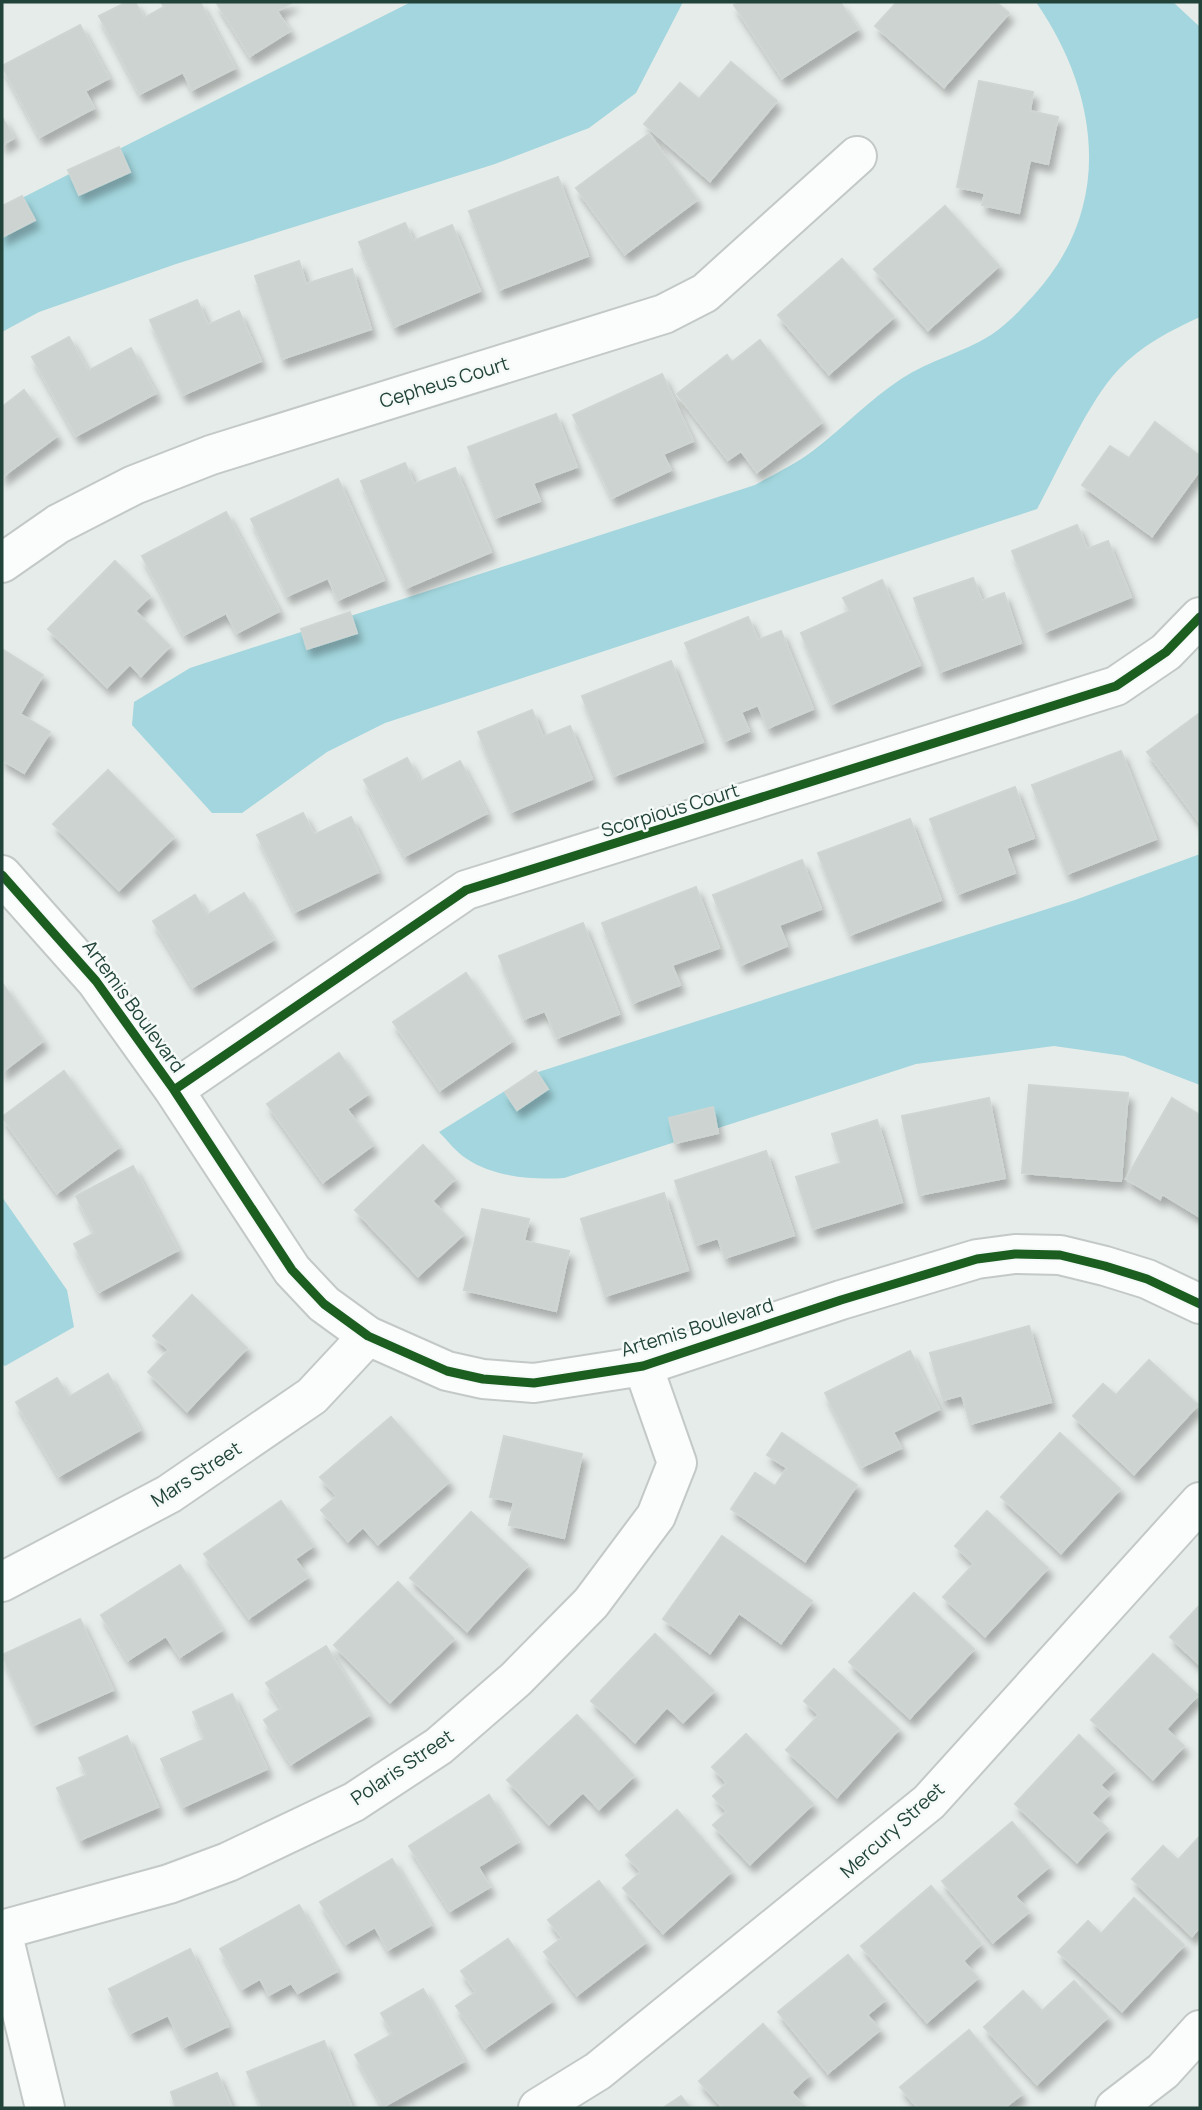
<svg xmlns="http://www.w3.org/2000/svg" width="1202" height="2110" font-family="Manrope,sans-serif">
<style>
.water{fill:#a3d6de}
.building{fill:#ccd3d1;stroke:#ced5d2;stroke-width:2;filter:url(#shadow)}
.lines{fill:none;stroke-linecap:round;stroke-linejoin:round}
.minor-casing{stroke:#c3c9c6;stroke-width:42}
.minor{stroke:#fbfcfc;stroke-width:38}
.cycleway-casing{stroke:#f5faf8;stroke-width:13}
.cycleway{stroke:#1b5e20;stroke-width:9}
.labels{text-anchor:middle;stroke-width:5;stroke-linejoin:round;paint-order:stroke}
.street-label{font-size:19px;fill:#214339;stroke:#f5faf8}
</style>
<defs>
<filter id="shadow"><feDropShadow dx="4.5" dy="8" stdDeviation="3.5" flood-color="#0004"/></filter>
</defs>
<rect width="100%" height="100%" fill="#e6ece9"/>
<path class="water" d="M411,2h272l-47,91 -47,35 -94,36 -319,100 -137,48 -37,20v-124z
M1036,2h137l27,25v290c-29,13 -59,29 -81,52 -30,31 -60,100 -82,140l-652,214 -58,29 -85,61h-30l-80,-88 2,-23 56,-34 565,-183c19,-11 41,-21 59,-35 30,-23 55,-50 87,-71 28,-19 62,-26 90,-44 17,-11 30,-26 43,-40 80,-88 66,-200 2,-293z
M1200,854v231l-76,-29 -70,-10 -138,18 -352,114c-32,2 -70,-1 -97,-19 -11,-7 -20,-19 -28,-27l93,-58 543,-174z
M2,1197l65,93 7,37 -69,39 -3,-2z"/>
<path class="building" d="M127,2h8l9,16 20,-11 -3,-5h39l35,66 -43,22 -9,-18 -43,22 -41,-78z
M216,2h77l-16,9 13,20 -40,25z
M739,2h101l18,27 -76,49 -48,-73z
M897,2h99l13,11 -65,74 -69,-61z
M80,25l29,53 -24,13 9,17 -54,29 -38,-71z
M731,62l46,39 -67,80 -66,-57 36,-41 19,16z
M979,81l54,11 -3,19 28,6 -10,47 -18,-4 -11,53 -37,-8 3,-12 -28,-6z
M2,117l12,21 -12,7z
M649,134l48,66 -72,54 -49,-66z
M119,147l11,25 -51,23 -11,-25z
M558,177l30,79 -89,34 -30,-79z
M22,196l13,24 -33,17v-31z
M945,206l54,60 -71,64 -54,-61z
M405,223l8,18 39,-16 28,66 -86,36 -35,-85z
M842,259l52,58 -65,57 -51,-59z
M299,261l7,23 46,-15 19,60 -89,30 -27,-83z
M197,300l11,25 31,-14 22,50 -78,34 -33,-75z
M69,337l19,34 43,-23 25,45 -80,43 -44,-79z
M760,340l62,82 -65,50 -16,-21 -13,9 -51,-66 50,-39 5,7z
M662,374l31,67 -30,13 8,16 -59,28 -39,-83z
M24,390l33,46 -55,41v-70z
M556,414l21,53 -44,16 7,18 -45,17 -27,-71z
M1155,422l45,34v14l-48,66 -70,-51 28,-39 19,12z
M405,463l9,21 41,-16 36,84 -85,36 -45,-107z
M338,479l46,101 -46,20 -10,-22 -41,18 -36,-77z
M226,512l53,99 -42,22 -11,-20 -42,22 -42,-79z
M1077,525l10,24 21,-8 23,56 -86,35 -33,-81z
M115,561l35,35 -15,15 35,35 -29,30 -11,-12 -23,23 -59,-58z
M973,578l9,23 22,-8 17,50 -81,29 -26,-74z
M882,580l38,85 -88,39 -31,-71 49,-22 -7,-13z
M350,612l7,21 -50,16 -6,-20z
M748,617l10,23 23,-9 32,78 -45,19 -10,-23 -17,7 8,19 -24,10 -40,-98z
M2,649l41,26 -23,39 30,18 -26,41 -22,-13z
M671,661l32,81 -89,34 -32,-80z
M532,710l11,27 27,-11 22,53 -81,33 -33,-80z
M1200,713v110l-53,-71z
M1121,751l35,88 -89,35 -35,-89z
M407,758l13,24 40,-21 27,52 -82,43 -41,-76z
M108,770l66,67 -55,53 -66,-66z
M1015,787l19,51 -28,10 9,25 -57,21 -28,-75z
M303,813l11,22 37,-18 27,55 -83,40 -38,-77z
M910,819l31,81 -91,35 -32,-82z
M802,860l19,49 -42,16 8,21 -46,19 -28,-70z
M696,887l23,61 -47,17 8,20 -47,18 -31,-80z
M244,893l29,47 -80,47 -40,-66 42,-26 12,20z
M583,923l36,91 -62,24 -12,-27 -21,8 -25,-63z
M466,973l46,68 -72,49 -47,-68z
M2,983l41,58 -41,31z
M339,1053l29,41 -21,15 26,36 -50,37 -56,-78z
M64,1071l55,76 -62,46 -55,-76z
M536,1071l12,18 -31,21 -12,-18z
M1029,1085l99,8 -7,88 -99,-8z
M989,1098l16,80 -86,17 -17,-79z
M1172,1098l28,17v102l-38,-23 -2,5 -34,-20z
M713,1107l5,26 -43,10 -6,-25z
M877,1120l25,82 -89,27 -17,-52 45,-14 -9,-29z
M423,1145l32,34 -23,22 32,33 -46,42 -63,-66z
M766,1151l28,84 -69,23 -7,-20 -22,7 -21,-64z
M133,1166l45,84 -79,42 -25,-48 21,-11 -19,-37z
M664,1193l24,77 -83,26 -24,-77z
M482,1209l47,10 -5,22 45,10 -13,60 -92,-21z
M192,1295l55,53 -60,63 -39,-39 21,-22 -16,-14z
M1029,1326l22,76 -81,22 -8,-29 -19,5 -13,-47z
M910,1351l29,58 -46,23 8,16 -39,19 -37,-74z
M1149,1360l49,45 -64,69 -61,-58 30,-32 13,11z
M108,1374l32,56 -81,46 -43,-74 41,-24 12,19z
M391,1417l58,65 -71,62 -15,-17 -15,14 -27,-31 16,-14 -17,-19z
M782,1433l75,52 -52,76 -74,-52 24,-36 20,13 12,-18 -20,-13z
M1060,1433l60,56 -59,64 -60,-56z
M504,1436l78,18 -18,84 -55,-13 5,-23 -24,-5z
M281,1501l32,45 -18,13 13,18 -59,41 -45,-64z
M987,1511l61,57 -63,68 -42,-39 31,-33 -19,-18z
M471,1512l57,53 -61,66 -57,-53z
M722,1536l90,65 -31,42 -42,-30 -29,40 -47,-34z
M180,1565l42,65 -42,27 -14,-21 -38,24 -27,-45z
M398,1582l56,57 -64,63 -56,-57z
M914,1593l60,56 -64,69 -61,-56z
M1200,1605v60l-30,-28z
M80,1619l33,71 -79,35 -32,-70z
M655,1634l59,57 -31,31 -16,-15 -32,35 -44,-41z
M326,1646l43,69 -78,49 -27,-44 18,-12 -16,-25z
M1153,1654l45,41 -32,34 18,17 -31,33 -62,-59z
M834,1669l65,60 -62,68 -51,-47 33,-35 -15,-14z
M232,1694l35,75 -84,38 -22,-48 44,-20 -12,-27z
M577,1715l57,61 -35,33 -16,-17 -34,32 -42,-44z
M746,1734l67,70 -63,60 -37,-39 14,-13 -14,-16 14,-13 -15,-16z
M1079,1735l36,35 -15,15 9,9 -18,19 17,16 -31,33 -62,-58z
M127,1736l31,71 -78,33 -23,-52 30,-13 -8,-17z
M489,1795l29,47 -40,25 12,20 -40,24 -41,-65z
M677,1810l54,62 -68,61 -40,-45 18,-16 -15,-17z
M1012,1822l37,45 -34,29 14,16 -36,30 -51,-61z
M1200,1836v91l-8,9 -60,-57 31,-33 15,14z
M392,1859l39,66 -43,25 -13,-23 -29,17 -26,-42z
M599,1881l47,61 -69,53 -33,-43 18,-14 -14,-18z
M931,1886l50,58 -18,17 15,17 -51,44 -66,-76z
M1134,1898l50,47 -62,66 -64,-59 30,-31 13,13z
M299,1905l38,66 -39,22 -7,-10 -22,12 -9,-16 -18,10 -22,-40z
M508,1939l44,62 -67,47 -29,-42 20,-14 -15,-21z
M190,1949l38,77 -44,21 -16,-32 -37,18 -22,-44z
M848,1955l37,45 -18,15 13,15 -52,43 -50,-61z
M1074,1981l34,36 -71,67 -53,-57 39,-36 19,20z
M423,1989l41,72 -81,46 -28,-52 38,-21 -12,-21z
M763,2024l46,51 -18,17 11,12 -4,4h-75l-24,-27z
M969,2030l53,64 -18,14h-86l-18,-21z
M324,2041l28,67h-90l-15,-36z
M217,2073l15,35h-56l-5,-16z
M681,2096l9,12h-27z"/>
<g class="lines">
<defs>
<path id="minor" d="M2,563l56,-39 76,-39 77,-30 453,-141 41,-21 152,-137
M2,875l94,106 78,109 118,180 32,34 44,32 79,35 36,8 51,4 109,-17 198,-66 136,-41 38,-5 45,1 45,11 42,13 53,25
M174,1090l292,-200 650,-204 50,-34 34,-35
M2,1582l167,-88 143,-98 56,-60
M2,1930l167,-46 59,-22 126,-60 85,-56 77,-67 75,-76 65,-87 21,-53 -34,-97
M2,1931l43,177
M538,2108l60,-37 331,-269 271,-300
M1115,2108l48,-37 37,-41"/>
</defs>
<use href="#minor" class="minor-casing"/>
<use href="#minor" class="minor"/>
<defs>
<path id="cycleway" d="M2,875l94,106 78,109 118,180 32,34 44,32 79,35 36,8 51,4 109,-17 198,-66 136,-41 38,-5 45,1 45,11 42,13 53,25
M174,1090l292,-200 650,-204 50,-34 34,-35"/>
</defs>
<use href="#cycleway" class="cycleway-casing"/>
<use href="#cycleway" class="cycleway"/>
</g>
<g class="labels">
<g class="street-label">
<text transform="translate(444 382) rotate(-17)" y="7">Cepheus Court</text>
<text transform="translate(670 810) rotate(-17)" y="7">Scorpious Court</text>
<text transform="translate(134 1006) rotate(54)" y="7">Artemis Boulevard</text>
<text transform="translate(697 1327) rotate(-17)" y="7">Artemis Boulevard</text>
<text transform="translate(196 1474) rotate(-33)" y="7">Mars Street</text>
<text transform="translate(402 1767) rotate(-34)" y="7">Polaris Street</text>
<text transform="translate(892 1830) rotate(-42)" y="7">Mercury Street</text>
</g>
</g>
<rect width="1202" height="2110" fill="none" stroke="#214339" stroke-width="7"/>
</svg>
